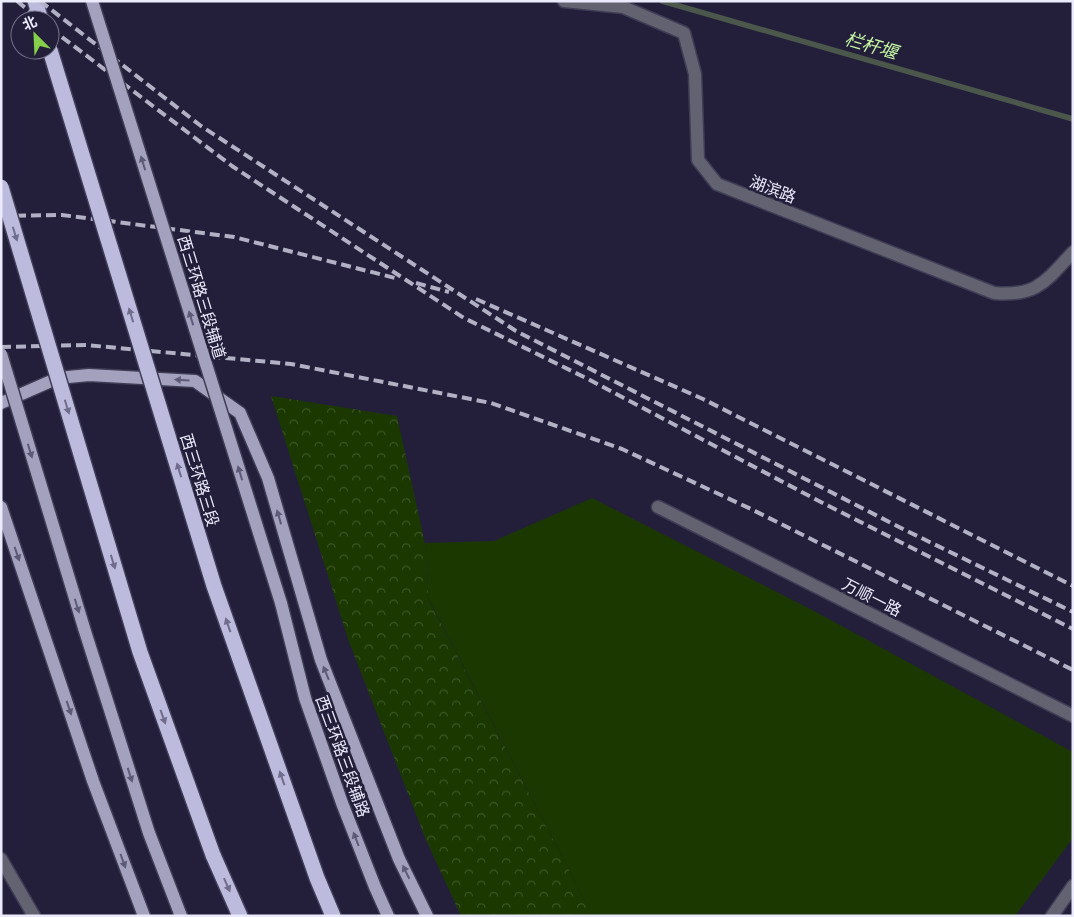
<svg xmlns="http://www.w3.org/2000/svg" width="1074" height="917" font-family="'Sofia Sans Condensed','Noto Sans SC',sans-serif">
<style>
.park{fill:url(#park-crowns)}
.pitch{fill:#1b3800}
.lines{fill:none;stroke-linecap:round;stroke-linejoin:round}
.stream{stroke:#4c574c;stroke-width:5.5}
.minor-casing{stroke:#3f3c55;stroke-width:15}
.major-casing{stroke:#3f3c55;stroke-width:15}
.highway-casing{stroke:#3f3c55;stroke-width:18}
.minor{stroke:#636270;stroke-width:12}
.major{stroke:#a3a1be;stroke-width:12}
.highway{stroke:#bcbadd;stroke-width:15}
.rail{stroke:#b1b0c4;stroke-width:4;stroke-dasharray:10 5;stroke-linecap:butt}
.major-bridge-casing{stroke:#3f3c55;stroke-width:15;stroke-linecap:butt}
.highway-bridge-casing{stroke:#3f3c55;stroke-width:18;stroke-linecap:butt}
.major-bridge{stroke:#a3a1be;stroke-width:12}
.highway-bridge{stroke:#bcbadd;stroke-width:15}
.oneway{fill:#5d5a75}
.oneway2{fill:#706c8c}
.labels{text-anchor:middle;stroke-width:5;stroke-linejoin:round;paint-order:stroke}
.street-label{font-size:16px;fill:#ecebfd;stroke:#231f3a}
.water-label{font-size:18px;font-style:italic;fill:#c3f5a2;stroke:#231f3a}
</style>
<defs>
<pattern id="park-crowns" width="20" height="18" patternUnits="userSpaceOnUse" patternTransform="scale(1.25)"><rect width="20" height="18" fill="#1b3800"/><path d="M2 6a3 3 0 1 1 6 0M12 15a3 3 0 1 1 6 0" fill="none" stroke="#3c5526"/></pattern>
</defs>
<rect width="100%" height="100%" fill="#231f3a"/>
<path class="park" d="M271,396l126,20 30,137 1,46 165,317h-132l-35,-76 -77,-198z"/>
<path class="pitch" d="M592,498l224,114 257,140v86l-58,78h-422l-165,-318 -1,-45 -2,-10 69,-2z"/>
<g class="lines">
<path class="stream" d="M662,1l411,118"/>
<defs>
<path id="minor" d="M564,1l59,6 61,26 11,41 3,86 19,24 277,109c43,4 52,-12 79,-41
M658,507l415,209
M1,859l33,57
M1052,916l21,-30"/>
<path id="major" d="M1,403l57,-25 31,-3 106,6 45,32 28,65 53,182 78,199 28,57
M1,507l92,274 51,135
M281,603l24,95 37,105 33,84 13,29
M84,628l65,205 32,83"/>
<path id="highway" d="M35,1l6,19
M298,824l19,54 16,38
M213,855l27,61"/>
</defs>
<use href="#minor" class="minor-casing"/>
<use href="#major" class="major-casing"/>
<use href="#highway" class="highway-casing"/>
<use href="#minor" class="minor"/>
<use href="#major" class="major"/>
<use href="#highway" class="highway"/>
<path class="rail" d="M17,1l23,19
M40,1l161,125 315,205 387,198 170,83
M50,28l182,138 232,152 124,61 227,120 258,130
M1,216l61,-1 172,22 165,42
M416,283l33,9
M476,299l227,100 370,187
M1,347l85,-2 205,19 200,39 131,46 129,60 322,161"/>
<defs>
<path id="major-bridge" d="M92,1l189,602
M1,354l83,274"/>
<path id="highway-bridge" d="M50,50l164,536 84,238
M1,187l139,465 73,203"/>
</defs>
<use href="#major-bridge" class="major-bridge-casing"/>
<use href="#highway-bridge" class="highway-bridge-casing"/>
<use href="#major-bridge" class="major-bridge"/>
<use href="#highway-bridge" class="highway-bridge"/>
</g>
<defs><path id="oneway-solid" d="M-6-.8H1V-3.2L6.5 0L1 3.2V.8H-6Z" transform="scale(1.25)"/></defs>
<g class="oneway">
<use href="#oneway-solid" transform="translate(143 163) rotate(-107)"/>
<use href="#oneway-solid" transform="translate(191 318) rotate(-107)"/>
<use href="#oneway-solid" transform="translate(182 380) rotate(-177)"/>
<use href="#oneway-solid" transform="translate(30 451) rotate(73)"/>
<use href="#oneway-solid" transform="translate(240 473) rotate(-107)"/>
<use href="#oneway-solid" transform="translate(279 517) rotate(-106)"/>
<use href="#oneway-solid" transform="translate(17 554) rotate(71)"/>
<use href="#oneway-solid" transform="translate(77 606) rotate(73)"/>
<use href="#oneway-solid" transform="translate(326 673) rotate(-112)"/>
<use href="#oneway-solid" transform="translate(69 708) rotate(71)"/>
<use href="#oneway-solid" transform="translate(130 775) rotate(72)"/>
<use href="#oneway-solid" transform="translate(356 839) rotate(-111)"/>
<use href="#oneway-solid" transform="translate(123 861) rotate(70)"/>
<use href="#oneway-solid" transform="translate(406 872) rotate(-116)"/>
</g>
<g class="oneway2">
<use href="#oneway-solid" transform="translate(15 234) rotate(73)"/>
<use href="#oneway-solid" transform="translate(131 315) rotate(-107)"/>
<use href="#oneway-solid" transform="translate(67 407) rotate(73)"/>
<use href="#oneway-solid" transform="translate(179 470) rotate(-107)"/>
<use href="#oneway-solid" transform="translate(113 562) rotate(73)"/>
<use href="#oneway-solid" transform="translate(228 625) rotate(-109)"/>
<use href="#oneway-solid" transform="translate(163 717) rotate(70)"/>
<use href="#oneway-solid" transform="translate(282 778) rotate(-109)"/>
<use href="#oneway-solid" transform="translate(227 885) rotate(66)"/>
</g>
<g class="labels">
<g class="street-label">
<text transform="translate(773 189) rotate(21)" y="6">湖滨路</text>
<text transform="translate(202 297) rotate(73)" y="6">西三环路三段辅道</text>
<text transform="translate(200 480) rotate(73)" y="6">西三环路三段</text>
<text transform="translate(872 597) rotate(27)" y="6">万顺一路</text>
<text transform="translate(343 756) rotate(70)" y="6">西三环路三段辅路</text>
</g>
<g class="water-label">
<text transform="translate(871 46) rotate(16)" y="6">栏杆堰</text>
</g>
</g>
<rect width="1074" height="917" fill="none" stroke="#ecebfd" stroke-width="5"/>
<g transform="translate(35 35) rotate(336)"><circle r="24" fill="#231f3a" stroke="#737188"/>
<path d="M0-4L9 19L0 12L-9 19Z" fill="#86cf4b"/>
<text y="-8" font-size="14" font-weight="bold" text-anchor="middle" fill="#ecebfd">北</text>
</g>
</svg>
